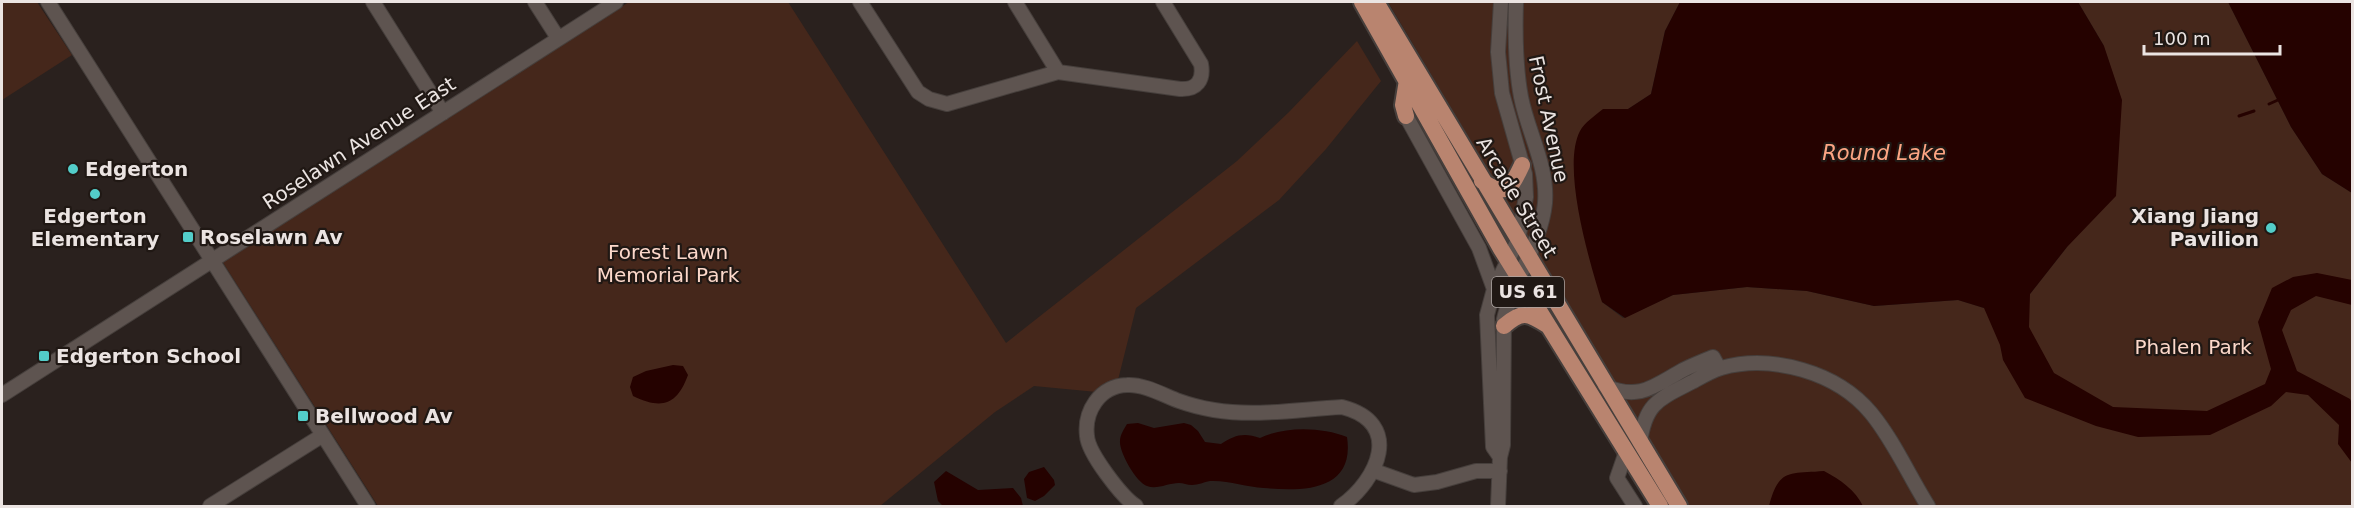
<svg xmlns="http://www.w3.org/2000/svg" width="2354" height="508" font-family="'DejaVu Sans',sans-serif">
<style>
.green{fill:#45271b}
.water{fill:#250200}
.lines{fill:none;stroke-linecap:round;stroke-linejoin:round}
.stream{stroke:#250200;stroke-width:3}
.minor-casing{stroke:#463f3c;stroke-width:16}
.major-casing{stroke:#463f3c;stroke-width:20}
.minor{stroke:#5e5450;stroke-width:14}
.major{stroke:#b9846f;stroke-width:16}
.poi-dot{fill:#53cdc9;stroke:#201814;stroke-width:2}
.labels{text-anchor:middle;stroke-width:4.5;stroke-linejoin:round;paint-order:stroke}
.shield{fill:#201814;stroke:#aea7a4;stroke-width:1.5}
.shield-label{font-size:18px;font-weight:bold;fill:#ebe4e2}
.street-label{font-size:20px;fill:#ebe4e2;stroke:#201814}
.poi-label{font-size:20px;font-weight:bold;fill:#ebe4e2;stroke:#201814;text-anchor:start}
.park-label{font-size:20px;fill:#fcd8ca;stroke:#201814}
.water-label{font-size:21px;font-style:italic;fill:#fca583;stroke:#201814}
</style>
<rect width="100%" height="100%" fill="#2a211e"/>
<path class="green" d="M2,2h35l35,53 -70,45z
M629,2h159l218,341 231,-182 52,-49 68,-71 24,40 -55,68 -47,51 -143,108 -18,72 -21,12 -63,-6 -39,26 -115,94h-502l-156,-245z
M1388,2h292l-15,29 -14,63 -23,15h-25l-1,193 21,16 50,-23 74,-8 60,4 67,15 84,-6 26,8 46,-14 37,-47 37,-201 -26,-44h150l63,125 31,47 30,19v313h-664z"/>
<path class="water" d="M1680,2h398l26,44 18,54 -6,96 -49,51 -37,47 -1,33 25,46 59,34 94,4 58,-27 6,-15 -13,-47 14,-34 21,-11 24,-4 35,7v25l-36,-9 -25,14 -9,20 15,41 53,28 2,4v60l-14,-19 1,-19 -31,-30 -22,-3 -15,14 -61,29 -72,2 -42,-11 -71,-28 -22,-38 -3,-15 -16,-37 -26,-8 -84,6 -67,-15 -60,-4 -74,8 -48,23 -23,-16c-12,-38 -41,-135 -22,-171 4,-8 16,-16 23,-22h25l23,-15 14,-63z
M2228,2h124v191l-30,-19 -31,-47z
M673,365l10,1 5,9c-11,30 -26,35 -55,21l-3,-9 3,-10 13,-6z
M1138,423l16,5 30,-5 7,2 7,6 7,11 16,2c13,-9 23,-12 39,-6 25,-12 62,-11 87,-1 8,53 -42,55 -83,51 -18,-1 -36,-8 -54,-7 -6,1 -12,4 -18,4 -5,0 -9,-2 -13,-2 -11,0 -22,7 -32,3 -11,-4 -28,-34 -27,-45 0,-6 4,-12 7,-17z
M1044,467l10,13 1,5 -11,11 -9,5 -8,-3 -3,-19 5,-7z
M946,471l32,19 35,-2 8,10 2,8h-80l-5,-5 -4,-19z
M1824,471c17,9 31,19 39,35h-94c10,-38 20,-32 55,-35z"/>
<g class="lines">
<path class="stream" d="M2269,104l9,-4
M2239,116l15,-5"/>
<defs>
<path id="minor" d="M48,2l320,504
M373,2l70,111
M535,2l23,36
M860,2l58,90 11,7 18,5 111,-32 122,17c17,1 24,-9 21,-25l-38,-62
M1015,2l43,70
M1406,116l73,132 15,41
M1605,386c35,15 49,0 78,-16 10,-5 20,-9 30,-13l6,11
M2,395l614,-393
M1640,443c5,-40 19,-44 52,-61 9,-5 19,-11 29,-14 51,-14 116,4 150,45 23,28 38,63 57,93
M1626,452l-9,26 18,28
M1500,457l-7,-10 -6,-132 7,-26 24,-49 8,-43 -1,-23 -23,-81 -4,-41 3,-50
M1375,471l39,14 23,-3 39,-11h24
M210,506l113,-71
M1136,506c-14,-9 -48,-53 -49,-70 -3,-24 12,-50 40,-51 17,-1 36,10 52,16 11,4 23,7 35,9 43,7 86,-1 128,-3 62,16 36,73 -1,99
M1498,506l2,-49 3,-12 1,-126c9,-39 37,-75 41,-116 3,-37 -17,-70 -24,-106 -6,-32 -6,-63 -5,-95"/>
<path id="major" d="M1362,2l139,247 159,257
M1376,2l303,504
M1406,116l-3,-11 4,-25
M1482,181c25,17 29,7 40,-16
M1504,326c18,-16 24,-13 43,-1"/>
</defs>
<use href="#minor" class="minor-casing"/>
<use href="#major" class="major-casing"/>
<use href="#minor" class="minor"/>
<use href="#major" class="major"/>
</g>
<g class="poi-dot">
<circle cx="73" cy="169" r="6"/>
<circle cx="95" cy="194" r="6"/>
<circle cx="2271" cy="228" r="6"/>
<rect x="182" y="231" width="12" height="12" rx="3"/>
<rect x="38" y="350" width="12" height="12" rx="3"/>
<rect x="297" y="410" width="12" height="12" rx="3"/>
</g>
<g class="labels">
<rect class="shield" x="1492" y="277" width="72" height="30" rx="4.5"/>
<g class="shield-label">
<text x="1528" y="298">US 61</text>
</g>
<g class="street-label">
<text transform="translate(1549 119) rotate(78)" y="7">Frost Avenue</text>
<text transform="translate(359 143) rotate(-33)" y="7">Roselawn Avenue East</text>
<text transform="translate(1517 197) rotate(59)" y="7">Arcade Street</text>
</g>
<g class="poi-label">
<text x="85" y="176">Edgerton</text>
<text x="95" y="223" text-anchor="middle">Edgerton<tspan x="95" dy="23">Elementary</tspan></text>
<text x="2259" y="223" text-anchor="end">Xiang Jiang<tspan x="2259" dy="23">Pavilion</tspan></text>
<text x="200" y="244">Roselawn Av</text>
<text x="56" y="363">Edgerton School</text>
<text x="315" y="423">Bellwood Av</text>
</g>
<g class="park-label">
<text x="668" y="259">Forest Lawn<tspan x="668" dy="23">Memorial Park</tspan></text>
<text x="2193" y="354">Phalen Park</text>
</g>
<g class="water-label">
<text x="1884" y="160">Round Lake</text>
</g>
</g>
<rect width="2354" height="508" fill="none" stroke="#ebe4e2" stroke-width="6"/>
<path d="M2144 45v9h136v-9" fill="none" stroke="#ebe4e2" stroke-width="3"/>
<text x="2153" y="45" font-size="18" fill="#ebe4e2" stroke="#201814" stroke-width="4.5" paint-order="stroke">100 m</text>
</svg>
